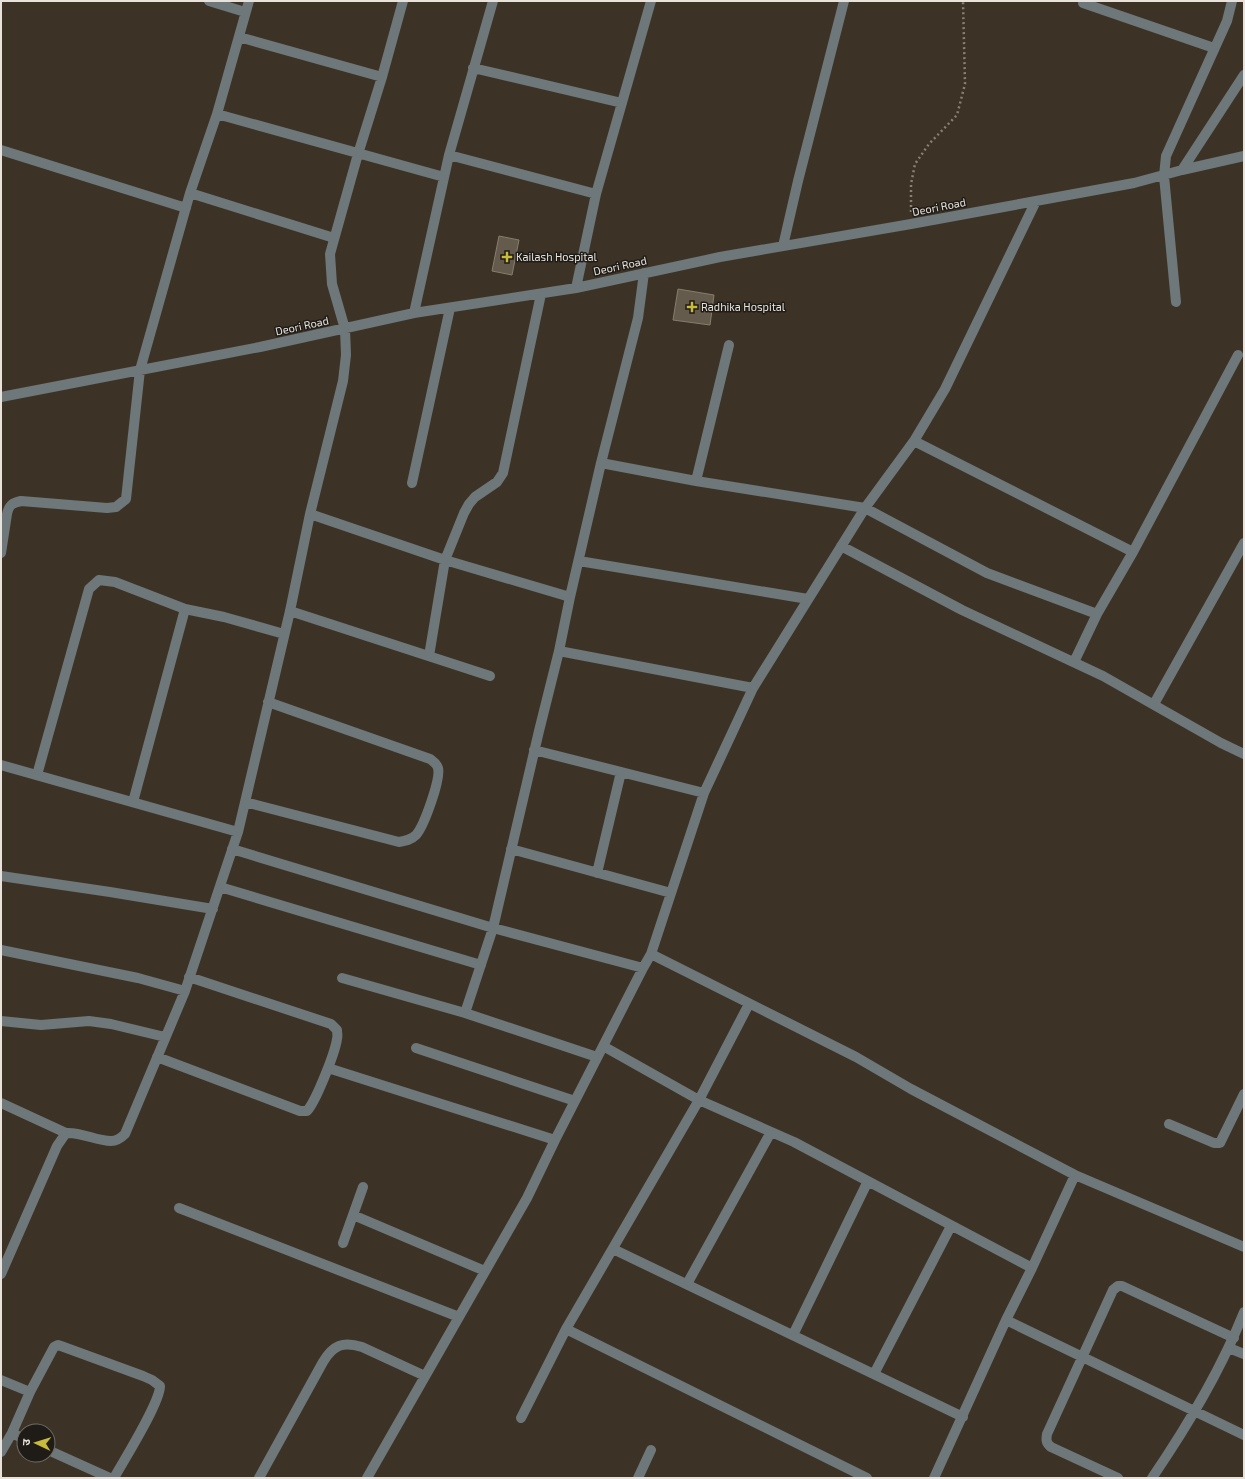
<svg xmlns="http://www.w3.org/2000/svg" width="1245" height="1479" font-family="'Exo 2','Noto Sans Devanagari',sans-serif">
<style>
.building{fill:#655b4d;stroke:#877d6f}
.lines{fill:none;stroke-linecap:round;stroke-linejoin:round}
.path{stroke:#878075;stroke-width:2.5;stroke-dasharray:2 3;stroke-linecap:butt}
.minor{stroke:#6e777a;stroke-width:10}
.poi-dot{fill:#c8bb3b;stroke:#1f1b16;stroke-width:1.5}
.labels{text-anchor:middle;stroke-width:3;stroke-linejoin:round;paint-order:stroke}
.street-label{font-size:11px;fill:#e8e2db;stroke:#1f1b16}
.poi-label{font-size:11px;fill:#e8e2db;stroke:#1f1b16;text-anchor:start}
</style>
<rect width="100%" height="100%" fill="#3c3326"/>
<path class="building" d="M499,236l20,4 -7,35 -20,-4z
M678,289l36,6 -4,30 -37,-5z"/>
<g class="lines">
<path class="path" d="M911,212v-28l4,-20 14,-20 28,-29 8,-31 -2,-83"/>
<path class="minor" d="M209,1l36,11
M1083,3l131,45
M239,37l143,40
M473,68l149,35
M217,114l227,63
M1,150l185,58
M449,155l147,39
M1182,170l62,-95
M190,193l144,45
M783,246l15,-65 46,-180
M576,288l20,-94 55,-193
M1176,302l-12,-126 2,-20 61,-135 5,-20
M414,313l35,-158 44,-154
M1,397l259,-50 154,-34 162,-25 144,-31 191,-33 223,-41 48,-13 62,-14
M914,441l219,111
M601,463l95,18 169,27 122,65 110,41
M696,481l33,-136
M412,483l38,-175
M310,514l135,46 125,37
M841,546l121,64 141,66 118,67 23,11
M1,553l6,-39c2,-9 5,-11 14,-13l86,7 9,-1 10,-8 14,-129 50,-177 27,-79 32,-113
M579,561l229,38
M290,611l200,65
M559,651l11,-54 31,-134 37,-145 6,-45
M429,656l16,-96 19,-47 5,-9 6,-7 22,-15 6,-9 38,-179
M1074,662l23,-48 36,-62 105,-197
M1154,704l90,-161
M534,750l170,43
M1,765l237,67
M37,775l52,-186 10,-9 16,2 70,27
M133,802l52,-193 39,8 60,17
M245,802l154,40c6,-1 12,-2 17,-7 8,-9 25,-56 22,-67 -1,-4 -4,-6 -8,-9l-162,-57
M232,849l261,79 150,40
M511,849l160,44
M597,873l24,-101
M1,876l109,16 103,17
M220,887l261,78
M1,950l137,28 47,13
M651,954l205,103 55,32 164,86 169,72
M342,978l123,35 132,44
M465,1013l28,-85 46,-197 20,-80 194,37
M1,1021l40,4 48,-4 22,3 54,13
M603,1046l96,54 95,42 238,126
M416,1048l159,53
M157,1057l143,54h7c9,-10 28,-58 30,-72 1,-3 0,-6 0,-9l-6,-6 -142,-47
M328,1068l227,72
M1,1103l65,30
M1169,1124l45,19h6l24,-49
M179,1208l280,109
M353,1215l132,56
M343,1243l20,-56
M613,1249l350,168
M1,1274l56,-128 9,-13c16,-1 30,8 45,8 6,0 10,-3 14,-7l60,-143 53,-159 52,-221 20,-97 33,-133 3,-26 -1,-26 -13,-45 -2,-30 28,-100 24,-77 21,-76
M687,1284l84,-152
M1006,1320l238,115
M566,1329l301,149
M793,1335l75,-154
M1229,1348l15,6
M874,1374l77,-148
M1,1380l29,12
M521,1418l45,-89 133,-229 50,-96
M12,1433l12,6
M48,1450l62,28
M1,1452l11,-19 18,-41 24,-45 4,-2 3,1 82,30 9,4 8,6c0,17 -36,74 -46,92
M259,1478l64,-116c10,-17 20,-21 39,-15l63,29
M367,1478l160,-280 28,-58 88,-172 8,-14 53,-161 49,-105 112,-180 49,-67 31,-52 91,-188
M638,1478l13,-28
M934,1478l72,-158 26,-52 43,-93
M1118,1478l-67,-31c-5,-4 -5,-7 -4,-13l66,-144 5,-4h4l112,52
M1152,1478c36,-53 68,-106 92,-166"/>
</g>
<g class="poi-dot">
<path d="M505 251h4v4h4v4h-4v4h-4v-4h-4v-4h4z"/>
<path d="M690 301h4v4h4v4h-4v4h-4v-4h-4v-4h4z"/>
</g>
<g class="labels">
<g class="street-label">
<text transform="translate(939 207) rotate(-11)" y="4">Deori Road</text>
<text transform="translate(620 266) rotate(-12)" y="4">Deori Road</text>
<text transform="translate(302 326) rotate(-12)" y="4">Deori Road</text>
</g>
<g class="poi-label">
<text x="516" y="261">Kailash Hospital</text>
<text x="701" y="311">Radhika Hospital</text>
</g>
</g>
<rect width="1245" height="1479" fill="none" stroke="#e8e2db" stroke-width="4"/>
<g transform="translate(36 1443) rotate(274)"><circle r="19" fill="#1f1b16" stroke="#6f6b65"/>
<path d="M0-3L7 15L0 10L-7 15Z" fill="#c8bb3b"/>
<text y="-6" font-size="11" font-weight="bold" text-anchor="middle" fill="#e8e2db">उ</text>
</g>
</svg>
